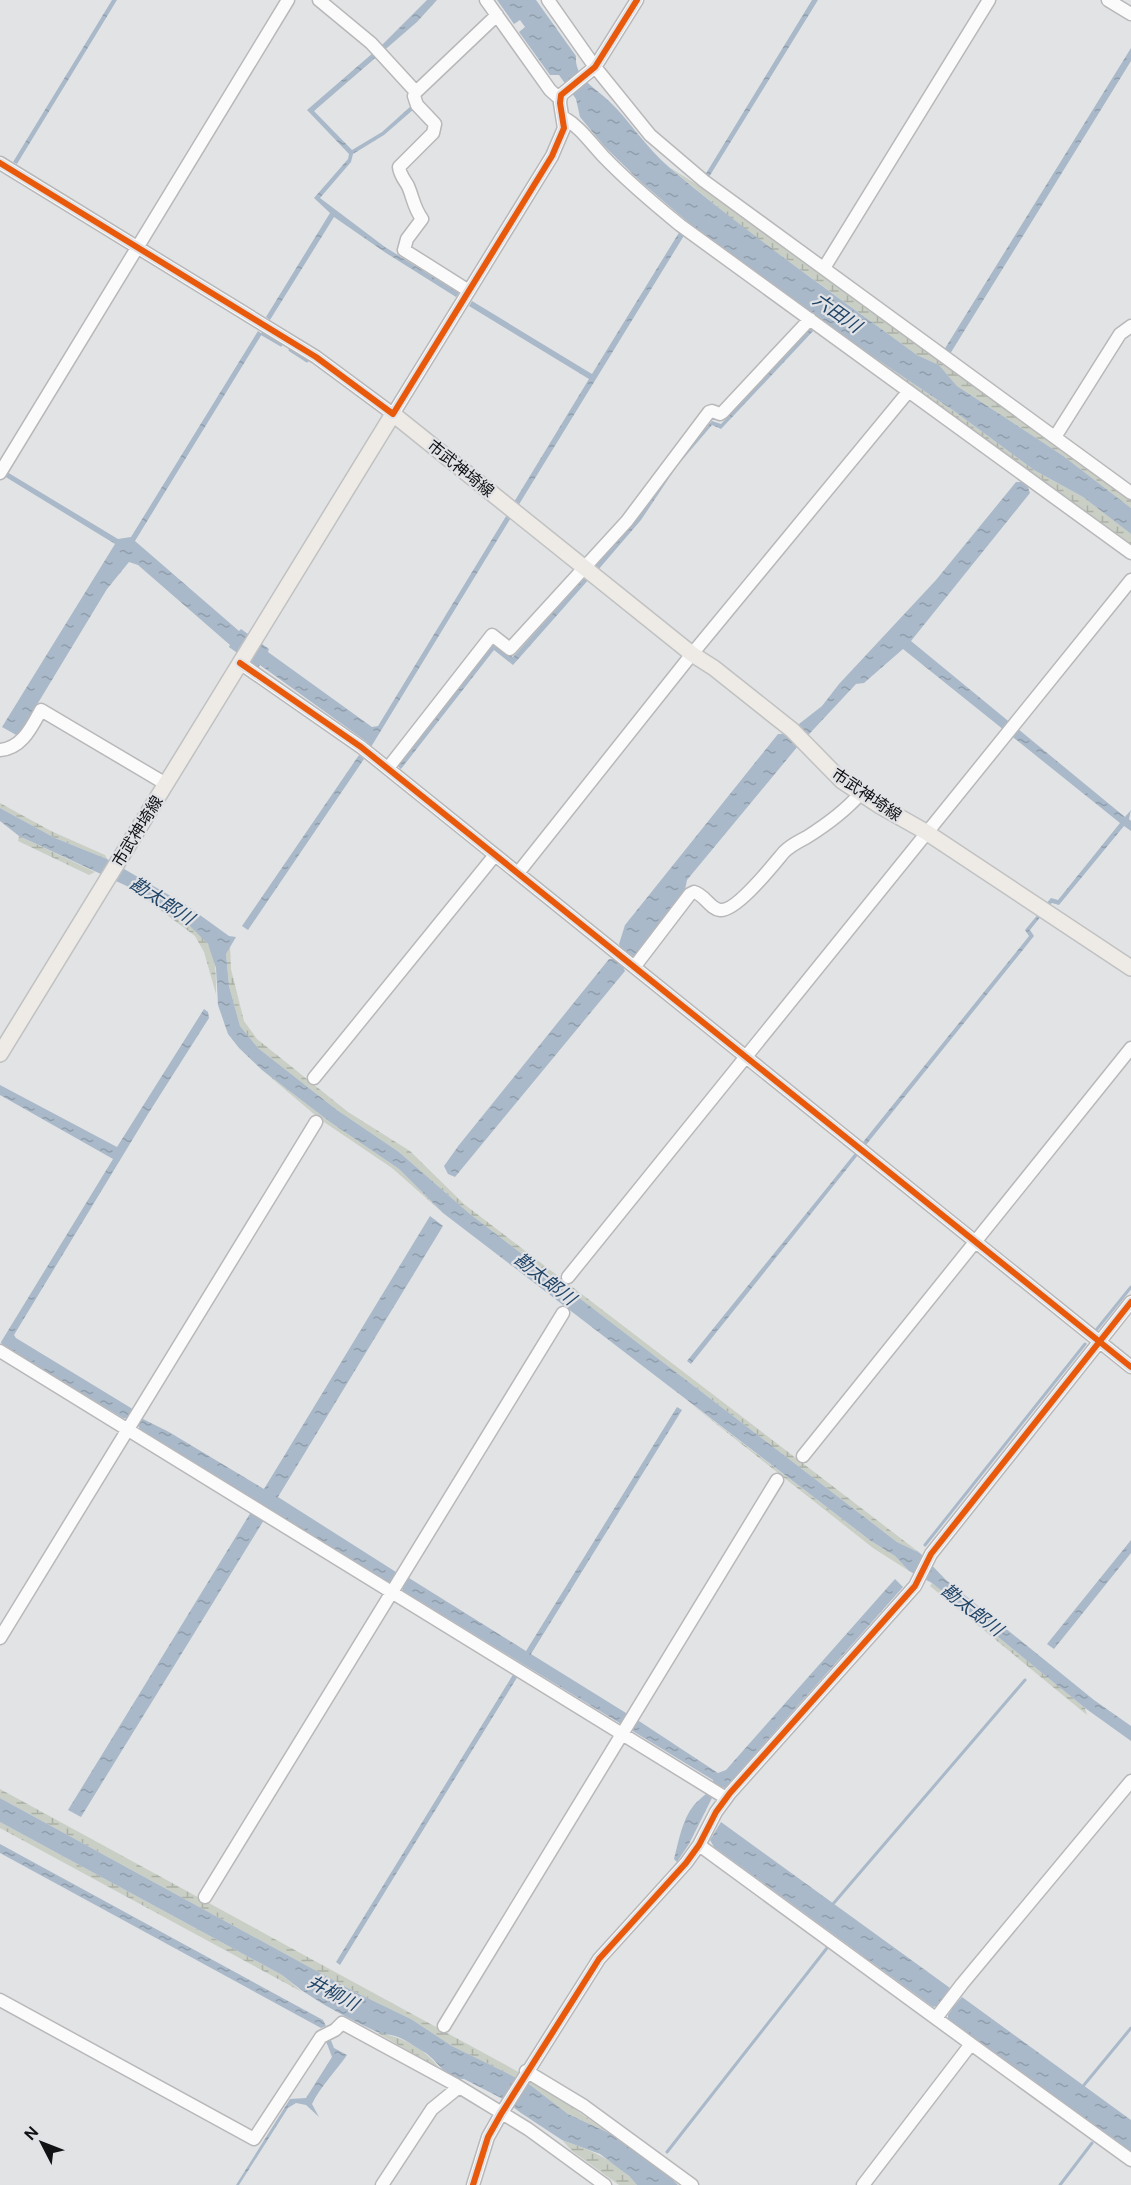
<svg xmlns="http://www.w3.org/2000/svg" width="1131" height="2185" font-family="'DM Sans','Noto Sans JP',sans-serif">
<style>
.wetland{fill:url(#wetland-marsh)}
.water{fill:url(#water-ripples)}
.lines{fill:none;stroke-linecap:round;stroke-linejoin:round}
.stream{stroke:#a9b9c9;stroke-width:3}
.minor-casing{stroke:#b8b8ba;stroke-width:15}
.major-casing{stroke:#c0c1c2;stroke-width:18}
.minor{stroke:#fbfbfb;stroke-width:12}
.major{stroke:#eeeae6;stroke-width:15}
.cycleway-casing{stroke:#e1e2e6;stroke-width:10}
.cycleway{stroke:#e8590c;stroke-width:6}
.labels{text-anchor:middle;stroke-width:4.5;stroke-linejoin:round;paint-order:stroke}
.street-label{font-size:16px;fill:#111213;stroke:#e1e2e6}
.water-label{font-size:18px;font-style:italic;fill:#214567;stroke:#e1e2e6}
</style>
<defs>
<pattern id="wetland-marsh" width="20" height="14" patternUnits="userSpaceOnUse" patternTransform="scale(1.5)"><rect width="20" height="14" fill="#c9cfc5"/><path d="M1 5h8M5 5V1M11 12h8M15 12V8" fill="none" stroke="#acb1a8"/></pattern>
<pattern id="water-ripples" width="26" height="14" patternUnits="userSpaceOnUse" patternTransform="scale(1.5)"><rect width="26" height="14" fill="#a9b9c9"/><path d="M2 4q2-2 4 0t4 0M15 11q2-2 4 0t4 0" fill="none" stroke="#909eac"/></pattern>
</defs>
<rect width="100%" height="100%" fill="#e2e3e5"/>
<path class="wetland" d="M669,167l35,22 427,309v10l-69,-53 -105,-69 -18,-21 -22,-10 -171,-125z
M850,341l104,70 80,59 49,27 48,37v12z
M0,803l51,28 54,24 2,4 -52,-21 -55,-30z
M19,836l76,36 -6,3 -71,-34z
M131,888c27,16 58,29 76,55 10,14 9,35 9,51l-12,-42 -9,-16z
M230,945l1,24 13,52 13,18 91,73 62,39 54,53 456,349 -23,-11 -427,-328 -71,-62 -62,-42 -79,-62 -18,-22 -11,-40 -3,-32z
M262,1070l68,52 69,47 44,44 -51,-45 -71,-48z
M686,1400l185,141 24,15 14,15 -36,-23z
M932,1583l153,125 2,7 -157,-129z
M0,1789l535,292 72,51 -39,-18 -39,-30 -77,-38 -41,-27 -56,-27 -355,-194z
M0,1822l282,153 20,17 -302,-164z
M376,2032c25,5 48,15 64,37z
M562,2140c30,11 53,19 75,45h-18l-47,-34z"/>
<path class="water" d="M112,0h5l-100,164 -4,-2z
M427,0h10l-20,22 -103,89 38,39 30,-18 29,-26 3,3 -30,26 -31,19 -2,8 -31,36 65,49 74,46 -3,4 -70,-44 -52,-36 -64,103 -4,-3 64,-104 -16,-15 34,-39 1,-5 -42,-44 74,-64z
M497,0h39l40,56c-2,22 20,32 33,45 22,21 37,47 61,67 79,67 164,126 247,187l22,10 18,21 105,69 69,53v26l-48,-37 -49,-27 -80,-59 -104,-70 -161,-118 -48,-41 -36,-35 -25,-30 -4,-18 -17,-24h-9l-31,-43 6,-5 -5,-7 -6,4z
M812,0h6l-109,177 -4,-2z
M1131,48v13l-181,293 -6,-4z
M680,231l5,3 -167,272 -4,-4 75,-123 -120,-73 3,-5 120,73z
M812,327l3,2 -94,100 -9,-4 -35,41 -36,54 -43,50 -4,-3 43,-49 39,-55 36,-42 9,3z
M258,331l4,3 -127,207 104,90 2,-2 28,20 -1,3 104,75 6,-1 130,-213 4,3 -141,231 -5,-3 1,-2 -107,-77 -2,3 -29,-21 1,-2 -92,-80 -9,-3 -22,27 -89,147 -16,-9 113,-183 -111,-68 3,-4 111,67 13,-2z
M1016,482h10l4,11 -119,148 214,176 6,-7 -2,9 2,2v10l-7,-5 -65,79 -7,-2 -4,3 -3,-1 6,-7 7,2 62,-77 -217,-174 -39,34 -8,1 -58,62 -111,134 -2,10 -50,67 -7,-3 -7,9 4,8 -170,206 -7,-3 -4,-8 15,-21 150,-186h7l6,-9 -3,-6 6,-19 153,-191h12l9,-10 23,-18 17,-22 97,-104z
M587,575l3,3 -77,87 -19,-15 -93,119 -5,-4 97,-123 20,15z
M359,755l5,4 -116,171 -6,-4z
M0,808l55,30 52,21 79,46 43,31 7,1 -10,17 3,32 11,40 18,22 79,62 62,42 71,62 427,328 23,11 26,27 148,120 37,26v15l-46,-33 -153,-125 -23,-12 -14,-15 -24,-15 -428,-328 -44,-44 -69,-47 -68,-52 -23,-22 -11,-14 -10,-29 -2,-37 -8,-24 -28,-28 -49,-28 -112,-52 -19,-15z
M1039,913l3,2 -12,15 4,6 -168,209 -3,-3 166,-206 -4,-6z
M204,1009l4,3 1,6 -61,96 -134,221 2,3 115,70 12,11 26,13 95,57 166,-273 13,10 -165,271 129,82 2,-1 117,73 151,-244 5,3 -151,244 95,59 1,4 9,5 3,-1 79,52 8,-3 169,-191 8,8 -178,201 -7,-2 -29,58 -12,18 -3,-3c5,-19 8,-39 20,-54 7,-8 15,-12 20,-20l-1,-5 -310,-189 -1,-4 -9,-5 -5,1 -248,-154c-3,-6 -9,-11 -17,-11l-121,-73 -1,-3 112,-183 -113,-64v-10l117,62z
M855,1153l3,2 -167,209 -4,-3z
M251,1512l13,8 -183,297 -13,-7z
M1131,1540v13l-77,96 -7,-5z
M514,1673l4,3 -178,289 -4,-3z
M0,1798l355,194 56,27 41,27 77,38 39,30 39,18 56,38 15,15h-41l-8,-9 -29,-22 -38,-14 -41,-27 -20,-15 -37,-19c-19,1 -26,-19 -40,-27 -9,-5 -19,-13 -29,-16 -7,-2 -15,-2 -22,-6 -32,-15 -64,-32 -91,-55l-282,-153z
M721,1822l229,166 -6,8 11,9 7,-8 169,123v33l-183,-134v-4l4,-6 -11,-8 -4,5 -4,1 -219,-160 -4,-7z
M0,1844l323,176 3,6 -5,2 -321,-175z
M330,2038l4,10 13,7c-11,16 -27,32 -35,49l7,13 -13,-12 -10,-2 -8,5 -49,77h-3l54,-86 16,-1 26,-41 -6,-16z"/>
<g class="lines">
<path class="stream" d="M262,334l19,11
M290,350l17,11
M1097,1329l34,-42
M925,1545l160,-201
M833,1904l192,-224
M1084,2085l47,-57
M667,2152l160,-204
M1060,2185l32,-42"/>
<defs>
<path id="minor" d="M319,0l52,43 45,49
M486,0l64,90 10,9
M548,0l47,67 55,68 54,46 427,312
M1108,0l23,14
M563,117c17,10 27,25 40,39 24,25 50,47 77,69l451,328
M0,163l316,194 77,57 159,-258 12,-28 -4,-25 1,-8 34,-28 42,-67
M824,268l165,-268
M469,291l-65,-41 3,-11 15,-20c-9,-13 -8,-19 -14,-33 -4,-7 -8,-11 -9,-19l34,-34 2,-9 -18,-19 -3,-9 2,-4 81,-77
M1055,437l65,-103 11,-8
M0,473l288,-473
M240,663l121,84 770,620
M0,750c22,-2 31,-22 41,-40l125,74
M388,768l104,-133 18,14 117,-128 82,-109 3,-1 8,3 3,-2 87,-93
M518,873l174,-219 216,-262
M635,966l55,-72 4,-2c10,2 16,17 26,18 16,2 53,-45 64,-58 7,-7 14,-10 23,-15 19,-12 39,-27 53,-43
M314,1078l181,-223
M568,1277l563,-697
M0,1351l726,447
M803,1456l328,-408
M0,1638l316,-516
M699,1845l272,199 -108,141
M205,1897l358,-584
M0,2000l254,139 67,-102 14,-7 7,-7 114,62 72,44 77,56
M936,2018l26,-34 169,-203
M444,2026l333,-546
M971,2044l160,116
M526,2071l58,35 108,79
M382,2185l50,-76 27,-22
M473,2185l15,-48 13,-23 98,-155 87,-96 13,-18 17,-33 14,-19 185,-207 16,-32 200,-252"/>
<path id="major" d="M0,1054l393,-640 299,240 22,14 78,62 50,51 38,25 46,26 205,136"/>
</defs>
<use href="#minor" class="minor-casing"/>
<use href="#major" class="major-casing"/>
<use href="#minor" class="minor"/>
<use href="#major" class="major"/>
<defs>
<path id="cycleway" d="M0,163l316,194 77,57 159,-258 12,-28 -4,-25 1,-8 34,-28 42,-67
M240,663l121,84 770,620
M473,2185l15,-48 13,-23 98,-155 87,-96 13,-18 17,-33 14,-19 185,-207 16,-32 200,-252"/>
</defs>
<use href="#cycleway" class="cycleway-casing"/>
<use href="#cycleway" class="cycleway"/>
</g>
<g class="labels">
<g class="street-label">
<text transform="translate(461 468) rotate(39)" y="6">市武神埼線</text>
<text transform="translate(867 794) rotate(34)" y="6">市武神埼線</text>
<text transform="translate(137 831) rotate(-58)" y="6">市武神埼線</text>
</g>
<g class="water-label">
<text transform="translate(837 313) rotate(35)" y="6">六田川</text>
<text transform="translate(162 901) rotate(33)" y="6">勘太郎川</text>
<text transform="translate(545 1279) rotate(38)" y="6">勘太郎川</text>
<text transform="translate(972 1610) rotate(38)" y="6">勘太郎川</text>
<text transform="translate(333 1993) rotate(28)" y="6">井柳川</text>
</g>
</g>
<g transform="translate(42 2143) rotate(312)" stroke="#e1e2e6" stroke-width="4.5" paint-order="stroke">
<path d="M0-4.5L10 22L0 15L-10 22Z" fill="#111213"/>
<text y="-9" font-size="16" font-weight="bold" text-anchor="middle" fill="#111213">N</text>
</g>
</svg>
